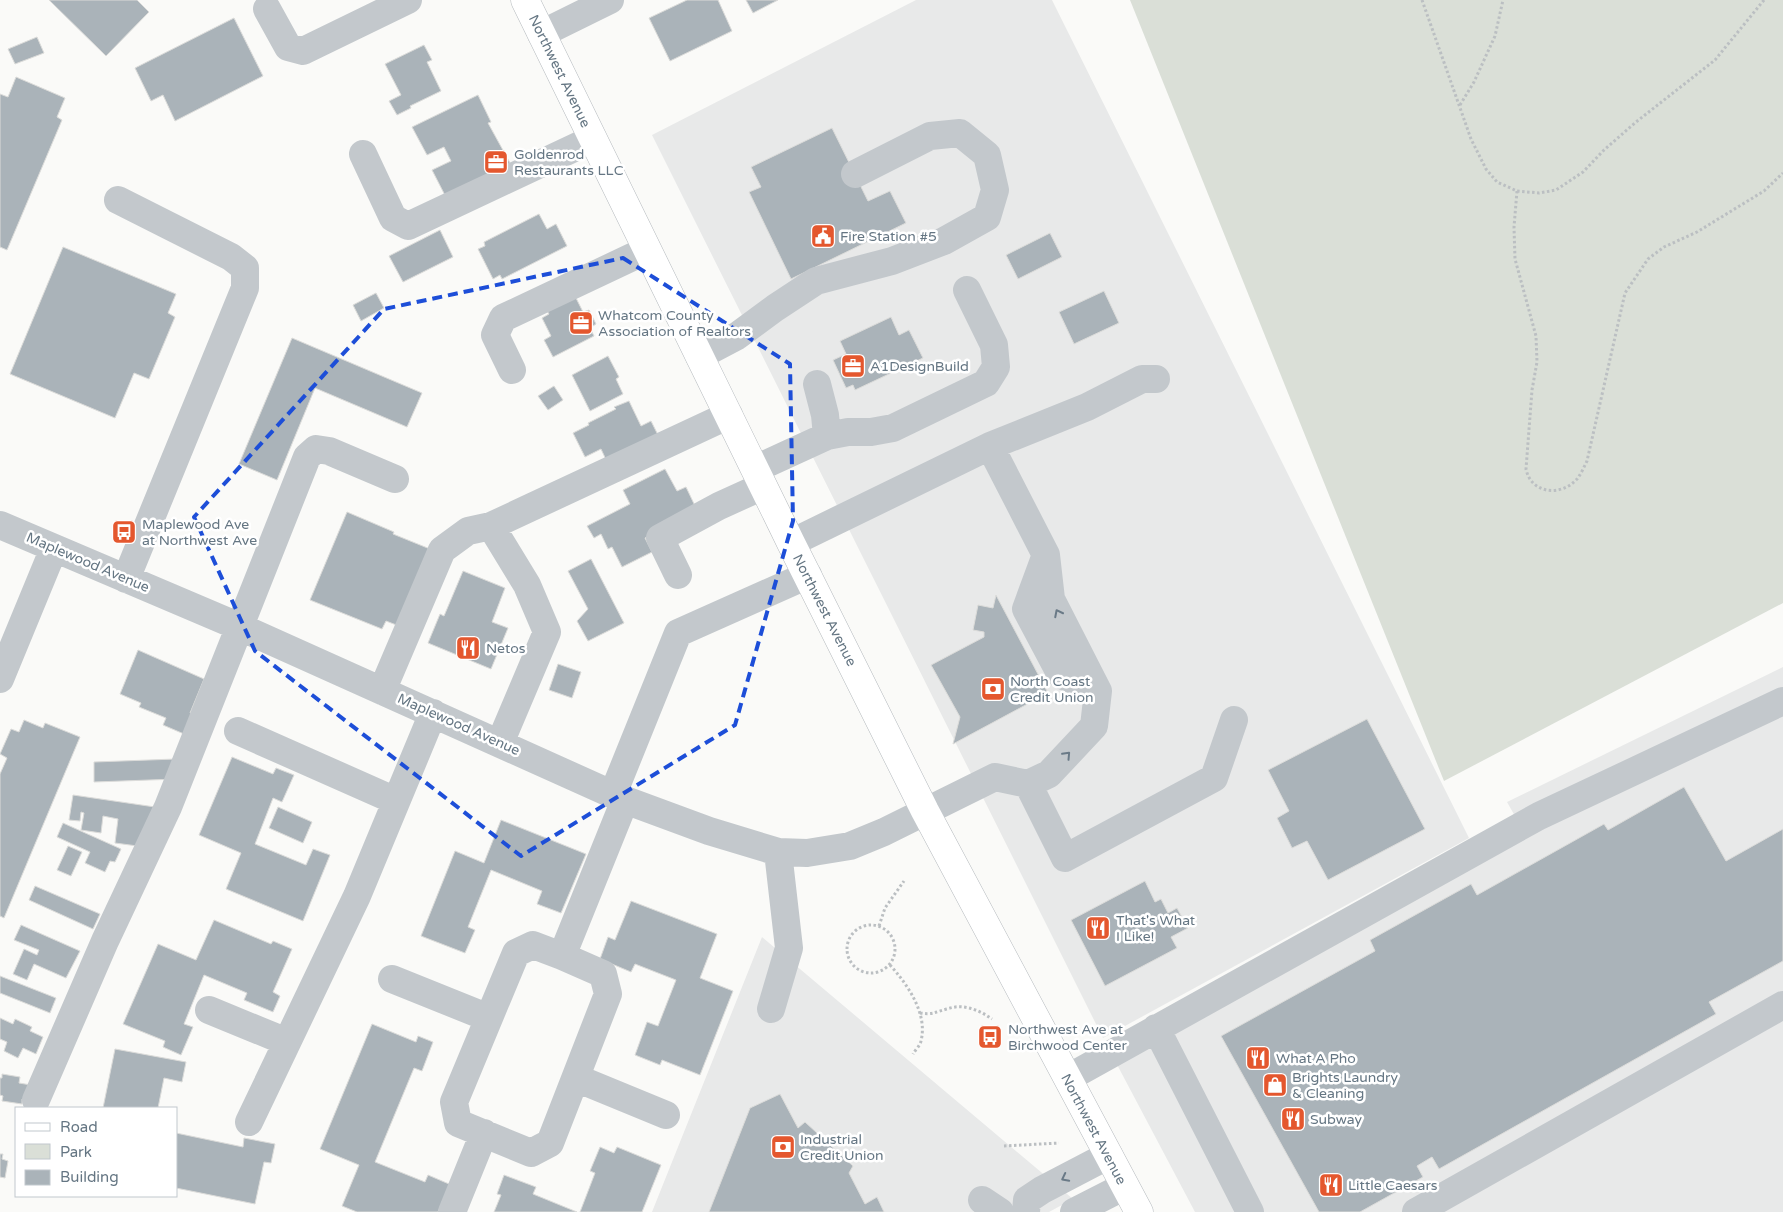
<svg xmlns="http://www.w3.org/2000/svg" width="1783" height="1212" font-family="'Varela Round',sans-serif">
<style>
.built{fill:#e8e9e9}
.green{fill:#dadfd7}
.building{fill:#aab3b9;stroke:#dcdcda}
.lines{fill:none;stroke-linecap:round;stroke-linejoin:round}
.major-casing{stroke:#b5babe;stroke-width:29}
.path{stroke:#bbbfc2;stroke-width:3;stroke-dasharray:2.5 2.5;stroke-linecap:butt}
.minor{stroke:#c3c8cc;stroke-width:28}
.major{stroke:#fff;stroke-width:28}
.oneway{stroke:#6a7a87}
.marked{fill:none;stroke:#1d4ed8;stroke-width:4;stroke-dasharray:10 6;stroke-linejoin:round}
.labels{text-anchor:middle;stroke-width:5;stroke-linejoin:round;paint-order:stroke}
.street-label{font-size:14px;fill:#657683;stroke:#fff}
.poi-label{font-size:14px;fill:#657683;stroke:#fff;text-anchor:start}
</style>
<rect width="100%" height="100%" fill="#fafaf8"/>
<path class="built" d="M916,0h136l417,838 -366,200 -451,-903z
M1783,667v545h-588l-82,-155 411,-225 -17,-30z
M762,937l311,262 -24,13h-397z"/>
<path class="green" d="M1130,0h653v603l-339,178z"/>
<path class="building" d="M49,0h88l12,12 -43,44z
M687,0h31l14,31 -62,30 -21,-43z
M746,0h32l-25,13z
M234,18l29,58 -88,45 -12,-26 -12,6 -16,-33z
M37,37l7,16 -29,11 -7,-15z
M424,45l8,15 -5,2 14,29 -31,15 1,2 -14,7 -8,-14 12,-6 -16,-31z
M16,77l49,21 -8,19 5,3 -55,130 -7,-3v-153l8,3z
M478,95l13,27 -3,1 27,49 -65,33 -18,-35 19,-9 -7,-14 -17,8 -15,-28z
M832,128l36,73 22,-10 16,32 -115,56 -42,-87 12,-5 -10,-20z
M539,214l8,15 9,-5 11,22 -65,33 -2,-4 -7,4 -15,-30 7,-3 -1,-4z
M440,230l13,27 -50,25 -14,-26z
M1050,233l12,24 -44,22 -12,-24z
M63,247l113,47 -8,19 7,4 -26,62 -15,-6 -19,45 -105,-44z
M1104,291l15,32 -45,21 -15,-32z
M573,292l10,20 6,-2 7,14 -6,4 4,8 -41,21 -9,-17 7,-4 -9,-18 7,-4 -5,-8z
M376,293l8,15 -23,13 -8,-16z
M891,317l8,18 10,-5 14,28 -68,32 -2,-5 -7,3 -13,-28 13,-6 -6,-13z
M292,338l130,55 -15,34 -92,-39 -38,92 -38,-16z
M608,356l11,21 -3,2 7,15 -33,17 -18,-36z
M554,386l9,14 -15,10 -10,-14z
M629,401l12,25 10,-5 10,20 -52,25 -8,-17 -16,8 -12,-24 16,-8 -1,-2 28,-14 -2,-2z
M665,469l12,22 9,-4 10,21 -9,9 -42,21 7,14 -30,15 -10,-20 -4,2 -7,-15 -7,4 -7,-12 43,-22 -7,-14z
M347,512l47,20 -1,2 37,15 -31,77 -13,-5 -4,8 -72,-29z
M591,559l33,64 -36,18 -11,-20 11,-12 -20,-38z
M463,571l42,17 -13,34 16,6 -17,41 -63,-26 12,-29 4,2z
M996,595l52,98 -95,51 7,-27 -29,-52 53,-28v-5l-11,-2 5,-25 15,3z
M138,650l66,29 -14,34 2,1 -8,20 -21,-9 3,-7 -27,-11 2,-4 -21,-9z
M558,664l23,8 -9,26 -23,-8z
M1367,719l58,110 -97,51 -21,-39 -15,7 -15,-30 12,-7 -21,-41z
M24,720l19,8 2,-5 35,14 -76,181 -4,-2v-142l7,-16 -7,-4 11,-25 8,3z
M232,757l41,17 3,-6 18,7 -12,27 -9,-4 -18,46 51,21 7,-16 17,6 -27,66 -77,-32 15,-36 -42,-18z
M176,759l1,20 -83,3v-20z
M1684,787l42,74 57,-32v132l-74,41 7,12 -277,155 -7,-12 -15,9 6,11 -63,35h-41l-98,-176 154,-85 -5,-11 101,-56 6,11 127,-71 4,6z
M73,795l82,12 -10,40 -30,-4 3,-24 -15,-3 -2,17 -20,-3 3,-17 -3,-1 -1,9 -11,-1z
M278,807l34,15 -9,21 -34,-15z
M501,820l85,34 -25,59 -24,-9 5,-13 -51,-21 -23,57 7,3 -10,23 -44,-17 34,-85 29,12z
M63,823l58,26 -6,13 -5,-1 -5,11 -20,-9 5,-11 -33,-15z
M68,846l14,6 -11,24 -14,-6z
M1145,881l10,21 6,-3 7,14 9,-5 11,20 -17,9 6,11 -72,38 -34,-66z
M35,886l65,28 -7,15 -64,-29z
M631,901l86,33 -17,44 33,13 -33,84 -38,-15 -2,5 -25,-10 12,-33 11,4 18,-46 -41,-16 -4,8 -31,-13 8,-22 7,3z
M214,920l57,24 2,-3 19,8 -19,43 7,4 -7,16 -29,-12 3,-7 -43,-18 -20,49 9,3 -12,28 -18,-8 2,-6 -42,-17 35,-80 38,16z
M21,925l59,26 -14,27 -32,-14 -7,16 -14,-6 11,-25 13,6 2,-5 -25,-10z
M0,976l56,22 -6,15 -50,-20z
M0,1018l13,6 2,-5 17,8 -2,4 13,6 -7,17 -13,-6 -5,10 -14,-7 3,-9 -7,-3z
M372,1024l44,18 2,-6 15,6 -11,29 -8,-3 -39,94 50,20 3,-7 28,12 -13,13 -5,12h-81l-15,-6 17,-41 -39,-16z
M115,1049l71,13 -4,20 -18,-4 -6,30h-55z
M2,1074l18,3 -1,6 18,3 -2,15 -13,-2v5l-20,-3 1,-5 -3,-1v-17h2z
M780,1094l18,34 7,-6 48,44 -4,7 16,31 12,-7 7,15h-175l41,-104z
M176,1133l67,14 1,-9 31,6 -4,19 -7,-1 -9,42 -79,-16z
M600,1147l14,6 3,-6 44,18 -19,47h-62l15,-39 -5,-2z
M0,1154h3l-1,5 6,2 -3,17 -5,-1z
M504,1175l32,12 -3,7 44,18h-83l7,-17 -4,-1z"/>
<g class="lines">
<defs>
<path id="major" d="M525,0l266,543 134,268 214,401"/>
</defs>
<use href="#major" class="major-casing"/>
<path class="path" d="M1422,0l49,139 15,30 11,13 20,9 22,2 17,-3 27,-18 21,-22 32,-28 79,-62 49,-60
M1460,105l14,-23 21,-46 8,-36
M1517,191l-3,36 1,32 21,77 1,26 -5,28 -6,79c5,25 35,28 51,10 4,-5 7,-12 10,-18l38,-168 23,-34 16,-12 33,-15 67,-41 19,-18
M847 949a24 24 0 1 1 48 0a24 24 0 1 1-48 0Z
M879,926l6,-18 19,-27
M890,965c17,19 38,48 31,76 -1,5 -6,9 -8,13
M920,1013c13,2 15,-1 27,-4 16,-6 32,1 45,10
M1004,1146l55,-3"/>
<path class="minor" d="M267,9l21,38 15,4 105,-51
M541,34l69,-34
M363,154l30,64 15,8 185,-87
M118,200l113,57 14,11v20l-119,291
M699,356l38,-20 38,-28 41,-27 76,-20 52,-20 43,-24 8,-27 -8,-35 -27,-22 -30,3 -75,38
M512,370l-17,-35 8,-17 144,-68
M817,384l8,31 2,21
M755,469l72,-33 21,-4h23l22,-4 93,-45 10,-16 -2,-22 -27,-55
M0,525l240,102 385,173 84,31 69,21 29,1 43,-7 34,-14 111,-55 33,7 21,-10 45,-48 4,-35 -47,-92 -5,-44 -56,-109
M491,526l238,-111
M791,543l199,-97 97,-39 55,-28h14
M1044,560l-18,49 35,66 37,16
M678,575l-18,-37 59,-32 44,-20
M0,679l54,-131
M382,691l60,-141 26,-19 23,-5 36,59 20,47 -47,111
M238,731l158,70
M1028,784l37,74 149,-80 20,-58
M613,794l65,-161 130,-58
M562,956l41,18 5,20 -58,149 -19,10 -73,-30 -4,-21 62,-149 17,-8 29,11 63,-156
M392,979l97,39
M771,1009l18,-61 -11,-96
M209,1010l78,32
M1156,1028l94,184
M576,1078l90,37
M1068,1078l471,-262 244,-115
M36,1100l69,-159 63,-134 139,-350 9,-8 13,2 66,28
M249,1122l108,-226 76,-183
M982,1200l18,12
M452,1212l32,-79
M1026,1212l1,-12 15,-10 67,-35
M1074,1212l51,-26
M1416,1212l367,-207"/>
<use href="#major" class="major"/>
</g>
<defs><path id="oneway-chevron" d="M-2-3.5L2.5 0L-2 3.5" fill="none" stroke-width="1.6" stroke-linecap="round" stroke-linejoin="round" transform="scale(1.25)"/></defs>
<g class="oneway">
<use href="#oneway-chevron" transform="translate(1058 613) rotate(-117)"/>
<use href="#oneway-chevron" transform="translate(1067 755) rotate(-47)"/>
<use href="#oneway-chevron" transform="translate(1065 1178) rotate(153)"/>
</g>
<path class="marked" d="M623,258l167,106 3,157 -58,204 -214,131 -266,-205 -61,-134 190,-208z"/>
<defs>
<symbol id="office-square" viewBox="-11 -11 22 22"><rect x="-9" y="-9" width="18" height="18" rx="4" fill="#e4572e" stroke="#fff"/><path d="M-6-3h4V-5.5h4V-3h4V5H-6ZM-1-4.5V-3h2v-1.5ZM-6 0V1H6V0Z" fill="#fff"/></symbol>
<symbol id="civic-square" viewBox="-11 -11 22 22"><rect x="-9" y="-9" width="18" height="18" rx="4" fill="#e4572e" stroke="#fff"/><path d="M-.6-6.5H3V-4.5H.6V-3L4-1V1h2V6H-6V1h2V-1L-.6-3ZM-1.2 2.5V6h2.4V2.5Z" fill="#fff"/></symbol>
<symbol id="bus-square" viewBox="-11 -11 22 22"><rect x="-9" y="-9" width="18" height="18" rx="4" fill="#e4572e" stroke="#fff"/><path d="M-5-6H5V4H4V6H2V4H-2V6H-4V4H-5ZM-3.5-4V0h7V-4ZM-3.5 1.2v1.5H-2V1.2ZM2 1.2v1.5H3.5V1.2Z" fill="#fff"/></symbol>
<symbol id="restaurant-square" viewBox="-11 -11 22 22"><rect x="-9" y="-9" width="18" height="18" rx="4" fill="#e4572e" stroke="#fff"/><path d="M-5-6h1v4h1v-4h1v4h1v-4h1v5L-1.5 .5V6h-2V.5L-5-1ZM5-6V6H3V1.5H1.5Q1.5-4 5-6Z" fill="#fff"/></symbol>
<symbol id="bank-square" viewBox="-11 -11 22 22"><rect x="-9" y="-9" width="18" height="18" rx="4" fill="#e4572e" stroke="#fff"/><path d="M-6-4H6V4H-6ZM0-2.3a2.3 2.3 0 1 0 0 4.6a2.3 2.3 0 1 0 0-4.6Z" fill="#fff"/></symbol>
<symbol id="shop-square" viewBox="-11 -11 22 22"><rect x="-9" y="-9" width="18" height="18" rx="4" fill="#e4572e" stroke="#fff"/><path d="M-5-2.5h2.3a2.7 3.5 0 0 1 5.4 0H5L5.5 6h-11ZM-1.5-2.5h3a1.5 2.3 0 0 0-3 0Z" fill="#fff"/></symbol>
</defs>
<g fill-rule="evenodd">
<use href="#office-square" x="482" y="148" width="28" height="28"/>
<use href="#civic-square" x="809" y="222" width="28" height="28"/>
<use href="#office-square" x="567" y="309" width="28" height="28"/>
<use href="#office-square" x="839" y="352" width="28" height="28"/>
<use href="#bus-square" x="110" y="518" width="28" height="28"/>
<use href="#restaurant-square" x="454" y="634" width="28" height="28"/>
<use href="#bank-square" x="979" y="675" width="28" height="28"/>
<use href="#restaurant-square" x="1084" y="914" width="28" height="28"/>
<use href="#bus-square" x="976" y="1023" width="28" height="28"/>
<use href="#restaurant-square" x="1244" y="1044" width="28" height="28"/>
<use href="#shop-square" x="1261" y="1071" width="28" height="28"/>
<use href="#restaurant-square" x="1279" y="1105" width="28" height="28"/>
<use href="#bank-square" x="769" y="1133" width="28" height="28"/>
<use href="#restaurant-square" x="1317" y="1171" width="28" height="28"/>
</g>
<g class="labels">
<g class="street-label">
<text transform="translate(560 71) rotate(64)" y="5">Northwest Avenue</text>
<text transform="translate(88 562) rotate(23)" y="5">Maplewood Avenue</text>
<text transform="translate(825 610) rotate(63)" y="5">Northwest Avenue</text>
<text transform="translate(459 724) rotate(24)" y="5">Maplewood Avenue</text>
<text transform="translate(1094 1129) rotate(62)" y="5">Northwest Avenue</text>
</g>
<g class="poi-label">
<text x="514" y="159">Goldenrod<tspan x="514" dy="16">Restaurants LLC</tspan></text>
<text x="840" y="241">Fire Station #5</text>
<text x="598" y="320">Whatcom County<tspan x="598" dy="16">Association of Realtors</tspan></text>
<text x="870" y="371">A1DesignBuild</text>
<text x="142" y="529">Maplewood Ave<tspan x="142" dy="16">at Northwest Ave</tspan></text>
<text x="486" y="653">Netos</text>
<text x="1010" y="686">North Coast<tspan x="1010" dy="16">Credit Union</tspan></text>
<text x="1116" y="925">That's What<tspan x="1116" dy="16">I Like!</tspan></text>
<text x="1008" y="1034">Northwest Ave at<tspan x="1008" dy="16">Birchwood Center</tspan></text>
<text x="1276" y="1063">What A Pho</text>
<text x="1292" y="1082">Brights Laundry<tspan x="1292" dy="16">&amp; Cleaning</tspan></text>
<text x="1310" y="1124">Subway</text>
<text x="800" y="1144">Industrial<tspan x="800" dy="16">Credit Union</tspan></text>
<text x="1348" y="1190">Little Caesars</text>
</g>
</g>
<rect x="15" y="1107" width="162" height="90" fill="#ffffff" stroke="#c1c8cd"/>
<rect x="25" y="1123" width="25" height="8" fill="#ffffff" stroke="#c1c8cd"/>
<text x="60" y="1132" font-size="15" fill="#657683">Road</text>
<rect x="25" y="1144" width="25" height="15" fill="#dadfd7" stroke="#c1c8cd"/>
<text x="60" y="1157" font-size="15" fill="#657683">Park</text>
<rect x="25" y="1170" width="25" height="15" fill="#aab3b9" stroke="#c1c8cd"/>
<text x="60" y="1182" font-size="15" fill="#657683">Building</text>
</svg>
